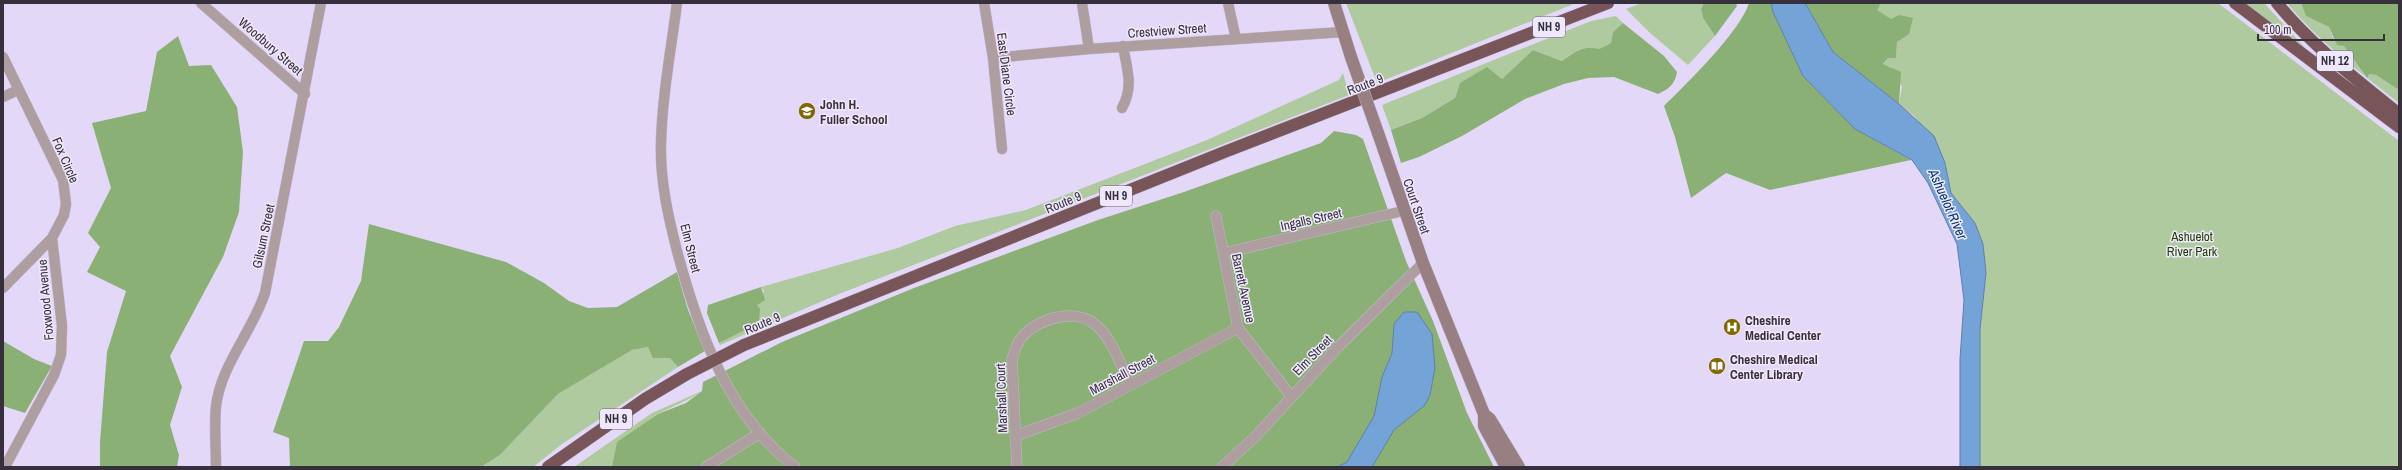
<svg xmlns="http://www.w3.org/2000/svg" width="2402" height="470" font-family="'Archivo Narrow',sans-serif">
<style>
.green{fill:#aeca9e}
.forest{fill:#8bb075}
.water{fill:#74a3d7;stroke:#6180a8}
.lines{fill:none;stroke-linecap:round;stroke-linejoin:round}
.street-casing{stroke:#c1b6d3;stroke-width:11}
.secondary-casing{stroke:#c1b6d3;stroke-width:13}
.highway-casing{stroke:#c1b6d3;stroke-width:13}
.street{stroke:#af9ea0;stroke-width:10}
.secondary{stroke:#987f81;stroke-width:12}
.highway{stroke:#775559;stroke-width:12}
.secondary-bridge-casing{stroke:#c1b6d3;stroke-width:13;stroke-linecap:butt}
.highway-bridge-casing{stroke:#c1b6d3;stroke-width:13;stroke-linecap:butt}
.secondary-bridge{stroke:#987f81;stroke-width:12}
.highway-bridge{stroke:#775559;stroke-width:12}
.labels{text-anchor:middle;stroke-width:3;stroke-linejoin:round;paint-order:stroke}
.shield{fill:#efe8fc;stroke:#6d6776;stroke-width:1}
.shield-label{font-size:12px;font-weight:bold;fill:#35303c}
.street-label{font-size:13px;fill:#35303c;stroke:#efe8fc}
.poi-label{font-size:13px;font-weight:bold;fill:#35303c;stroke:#efe8fc;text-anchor:start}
.park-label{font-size:13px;fill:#1f4100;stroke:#efe8fc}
.water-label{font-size:14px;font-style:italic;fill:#043b6a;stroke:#efe8fc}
</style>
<rect width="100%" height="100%" fill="#e4d8f9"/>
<path class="green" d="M1346,3h230l-199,80z
M1642,3h62l-3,6 2,9 12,18 -27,29 -38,-32 -24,-24z
M1881,3h337l181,138v326h-419v-138l6,-56 -11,-50 -24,-30 -6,-30 -30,-46 -16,-13 3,-17 -11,-20 -8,-2 5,-7h8l1,-17 12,-7 -33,-24z
M2239,3h25l42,46 -2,2z
M2287,3h14l5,13 23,11 4,11 11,8 22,31 3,-3 7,1 23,15v13c-39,-31 -80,-61 -112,-100z
M1616,16l7,7 -10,9 -2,11 -12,6c-16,-4 -24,2 -37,12l-29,-11 -31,29 -42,4 -5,15 -33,20 -31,12 -9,-25 209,-84z
M1343,73l6,22 -510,199 -119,51 -1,-2 39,-21 -1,-17 7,-14 -3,-4 137,-39 57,-22 71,-16 181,-70 132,-60z
M648,347l22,11 8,9 -116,77 -29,23h-52l19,-12 58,-61 74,-44z
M702,391c-14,10 -29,15 -44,23 -16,9 -39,36 -46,53h-38l78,-54z"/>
<path class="forest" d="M1704,3h32l1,3 -22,30 -12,-18 -2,-9z
M1749,3h22l2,9 30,64 52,53 56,31 -141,30 -44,-17 -35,25 -16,-61 -11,-31c23,-23 76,-74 85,-103z
M1805,3h76l-4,7 14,9 8,-4 14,3 -4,16 -12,8 -1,16h-8l-5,6 18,8 -2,32 -66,-52z
M2301,3h98v87l-23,-15 -7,-1 -2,4 -23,-32 -7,-1 -8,-18 -23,-11z
M1623,23l41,33 13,16c-2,12 -8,17 -19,22l-44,-17 -26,1 -24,6 -39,15 -63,37 -43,21 -18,6 -10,-33 31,-12 33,-20 5,-15 27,-16 15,12 31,-29 29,11c13,-9 21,-16 37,-12l12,-6 2,-11z
M178,36l11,30 22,-1 26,42 6,45 -4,60 -16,45 -53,99 12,31 -12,38 9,30 -2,12h-77v-25l7,-90 19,-61 -39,-19 13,-25 -12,-14 23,-45 -19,-65 54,-12 11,-59z
M1334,131l22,4 7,4 43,122 27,60 34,92 27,54h-882l5,-25 41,-28 28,-11 16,-12 1,-9 79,-40 132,-54 184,-68 86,-28 137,-49z
M369,224l137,38 38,21 25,18 19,7 29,-1 60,-35 11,38 17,41 -27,16 -8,-9h-17l-5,-11 -16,3 -74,44 -58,61 -19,12h-191l-1,-29 -16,-6 31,-91h24l11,-14 22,-46z
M761,287l4,13 -8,5 3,4 -1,14 -40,20 -12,-30 1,-8z
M3,341l31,18 18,7 -27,47 -22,-7z"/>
<path class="water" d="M1771,3h34l28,49 66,52 35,32 11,27 6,30 24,30 8,21 3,29 -6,56v138h-20v-108l4,-59 -7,-56 -29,-61 -16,-23 -57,-31 -52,-53 -30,-64z
M1404,312h13l15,22 3,34 -5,27 -5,10 -31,25 -22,37h-35l10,-5 27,-46 8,-39 10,-24 2,-29z"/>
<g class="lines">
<defs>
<path id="street" d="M201,3l104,91
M677,3c-6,47 -15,94 -16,141 -1,36 7,72 16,107 21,79 51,165 118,216
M984,3l9,55 9,91
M1082,3l7,46
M1228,3l8,36
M3,57l60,123 3,24 -2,11 -12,23 -49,50
M993,58l96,-9 254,-17
M3,97l15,-7
M1122,108c12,-22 5,-38 1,-62
M1216,216l22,112 53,68
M1224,253l179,-42
M1015,436l63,-23 160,-85
M5,467l49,-92 7,-20 1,-29 -10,-88
M216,467c0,-20 -2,-41 0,-61 5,-41 36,-74 49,-113l56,-290
M706,467l54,-34
M1017,467l-5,-108c3,-7 4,-16 10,-22 15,-19 56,-30 75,-11 16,14 24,40 33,59
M1222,467l33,-30 83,-90 85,-84"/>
<path id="secondary" d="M1334,3l17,54
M1378,133l45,130 61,151v12l22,41
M1484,414l6,5 29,48"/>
<path id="highway" d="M2235,3l164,124
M2277,3c35,43 79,76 122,111
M744,345l483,-194 381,-148
M548,467l97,-68 42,-25"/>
</defs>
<use href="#street" class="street-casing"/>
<use href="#secondary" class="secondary-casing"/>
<use href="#highway" class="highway-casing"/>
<use href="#street" class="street"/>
<use href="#secondary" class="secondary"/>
<use href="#highway" class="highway"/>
<defs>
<path id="secondary-bridge" d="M1351,57l27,76"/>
<path id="highway-bridge" d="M687,374l57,-29"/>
</defs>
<use href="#secondary-bridge" class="secondary-bridge-casing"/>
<use href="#highway-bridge" class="highway-bridge-casing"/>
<use href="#secondary-bridge" class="secondary-bridge"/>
<use href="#highway-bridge" class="highway-bridge"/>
</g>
<defs>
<symbol id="school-disc" viewBox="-11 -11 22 22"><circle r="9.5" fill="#816700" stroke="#efe8fc"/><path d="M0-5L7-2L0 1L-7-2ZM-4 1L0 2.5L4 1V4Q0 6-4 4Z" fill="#fff"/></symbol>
<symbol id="hospital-disc" viewBox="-11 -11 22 22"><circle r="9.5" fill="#816700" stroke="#efe8fc"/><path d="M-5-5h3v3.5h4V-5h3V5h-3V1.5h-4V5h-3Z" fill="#fff"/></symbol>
<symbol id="library-disc" viewBox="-11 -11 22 22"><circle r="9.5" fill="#816700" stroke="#efe8fc"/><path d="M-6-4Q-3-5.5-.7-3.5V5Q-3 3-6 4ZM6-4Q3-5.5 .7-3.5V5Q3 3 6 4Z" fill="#fff"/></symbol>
</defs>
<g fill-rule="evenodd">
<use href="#school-disc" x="797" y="101" width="20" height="20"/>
<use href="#hospital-disc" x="1722" y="317" width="20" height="20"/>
<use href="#library-disc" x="1707" y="356" width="20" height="20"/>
</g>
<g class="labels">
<g class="shield">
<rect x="1533" y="17" width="32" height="20" rx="3"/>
<rect x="2317" y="51" width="36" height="20" rx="3"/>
<rect x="1100" y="186" width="32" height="20" rx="3"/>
<rect x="600" y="409" width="32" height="20" rx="3"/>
</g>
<g class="shield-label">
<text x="1549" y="31">NH 9</text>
<text x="2335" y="65">NH 12</text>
<text x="1116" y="200">NH 9</text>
<text x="616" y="423">NH 9</text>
</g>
<g class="street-label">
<text transform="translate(1167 30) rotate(-4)" y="5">Crestview Street</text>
<text transform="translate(271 46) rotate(41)" y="5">Woodbury Street</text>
<text transform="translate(1007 74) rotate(83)" y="5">East Diane Circle</text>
<text transform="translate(1365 84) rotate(-21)" y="5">Route 9</text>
<text transform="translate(66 160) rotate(67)" y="5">Fox Circle</text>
<text transform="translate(1063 202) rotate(-22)" y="5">Route 9</text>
<text transform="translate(1417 206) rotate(71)" y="5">Court Street</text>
<text transform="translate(1311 219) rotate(-13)" y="5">Ingalls Street</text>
<text transform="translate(263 236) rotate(-78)" y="5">Gilsum Street</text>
<text transform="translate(691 248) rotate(76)" y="5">Elm Street</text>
<text transform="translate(1244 288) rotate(78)" y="5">Barrett Avenue</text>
<text transform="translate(45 300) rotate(-95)" y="5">Foxwood Avenue</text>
<text transform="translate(762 323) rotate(-23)" y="5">Route 9</text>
<text transform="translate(1312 355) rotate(-46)" y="5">Elm Street</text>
<text transform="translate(1122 374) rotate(-28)" y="5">Marshall Street</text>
<text transform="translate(1001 398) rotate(-92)" y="5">Marshall Court</text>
</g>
<g class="poi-label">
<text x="820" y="109">John H.<tspan x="820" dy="15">Fuller School</tspan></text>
<text x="1745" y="325">Cheshire<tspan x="1745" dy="15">Medical Center</tspan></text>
<text x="1730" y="364">Cheshire Medical<tspan x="1730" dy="15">Center Library</tspan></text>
</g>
<g class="park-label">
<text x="2192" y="241">Ashuelot<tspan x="2192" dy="15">River Park</tspan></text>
</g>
<g class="water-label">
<text transform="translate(1948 204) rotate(66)" y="5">Ashuelot River</text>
</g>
</g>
<rect width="2402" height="470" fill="none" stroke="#35303c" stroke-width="8"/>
<path d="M2258 34v6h126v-6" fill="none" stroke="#35303c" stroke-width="2"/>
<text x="2264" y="34" font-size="12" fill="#35303c" stroke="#efe8fc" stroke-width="3" paint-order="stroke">100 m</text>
</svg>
